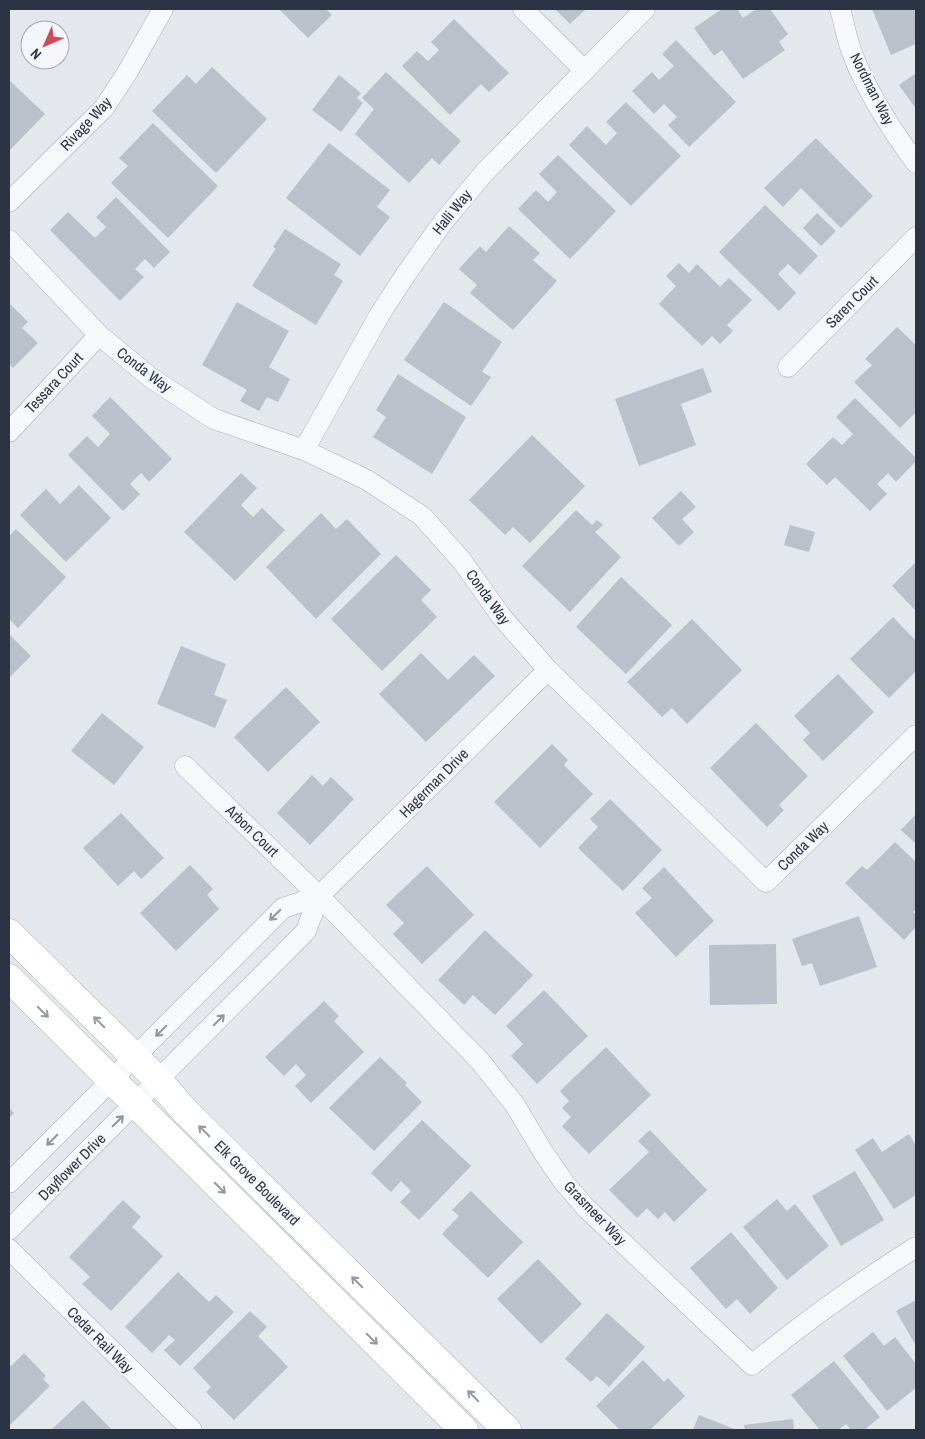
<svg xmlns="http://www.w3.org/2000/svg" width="925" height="1439" font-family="'Archivo Narrow',sans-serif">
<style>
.building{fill:#bbc0ca}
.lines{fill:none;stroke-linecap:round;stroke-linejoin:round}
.street-casing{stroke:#a9aeb7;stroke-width:21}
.secondary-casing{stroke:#a9aeb7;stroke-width:29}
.street{stroke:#f7f8fa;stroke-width:20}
.secondary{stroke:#fff;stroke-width:28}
.oneway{stroke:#9196a0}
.oneway2{stroke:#959aa2}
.labels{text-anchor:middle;stroke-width:4.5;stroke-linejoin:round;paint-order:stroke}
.street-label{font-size:15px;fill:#2b3445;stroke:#f4f6f9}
</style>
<rect width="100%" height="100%" fill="#e4e7ec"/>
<path class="building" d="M279,9h47l6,6 -24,23z
M555,9h31l-16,15z
M722,9h15l6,9 13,-9h14l18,25 -9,8 6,8 -42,29 -21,-29 -8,6 -20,-28z
M872,9h44v35l-25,11z
M454,19l55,54 -20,19 -8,-8 -31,31 -48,-49 15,-15 11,10 11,-11 -8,-8z
M676,40l60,62 -47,45 -21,-22 9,-8 -13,-13 -10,10 -22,-23 20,-19 7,8 15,-14 -12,-12z
M212,67l55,52 -51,54 -64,-62 35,-36 9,9z
M386,72l75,69 -22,24 -7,-7 -23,25 -54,-49 19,-25 -12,-11z
M916,73v36l-17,-24z
M339,75l22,18 -4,5 6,5 -22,29 -29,-22z
M9,80l36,34 -36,37z
M626,102l55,54 -50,50 -62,-61 18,-19 19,19 11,-12 -11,-11z
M153,123l65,63 -50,52 -57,-55 17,-17 -9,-8z
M816,138l57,58 -32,32 -40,-40 -18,19 -19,-19z
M329,143l61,47 -13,17 13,10 -30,39 -74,-58z
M558,155l58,56 -46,48 -52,-50 18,-19 12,12 9,-10 -18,-18z
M116,197l54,55 -16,16 -9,-9 -10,10 9,8 -24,24 -70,-71 18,-18 27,26 11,-11 -10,-10z
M765,205l53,51 -18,19 -12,-11 -10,10 18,19 -17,18 -60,-59z
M817,213l19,18 -15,15 -18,-18z
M509,226l31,27 -7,7 24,21 -44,49 -43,-37 7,-8 -18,-16 21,-23 6,6z
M285,229l56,35 -7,11 9,6 -27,44 -64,-39 24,-38 -3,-1z
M679,263l10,10 8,-9 23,23 9,-9 23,22 -25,25 6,6 -13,13 -8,-8 -10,10 -43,-42 17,-18 -10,-10z
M237,302l52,29 -20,36 21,12 -12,23 -11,-5 -8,14 -19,-10 7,-11 -45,-25z
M444,302l58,40 -20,30 9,5 -20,29 -67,-46z
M9,303l19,19 -6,6 16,15 -25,25 -4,-4z
M897,327l19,18v67l-16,16 -46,-46 18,-17 -7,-6z
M703,368l9,24 -31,12 15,41 -57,21 -24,-67z
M398,374l68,43 -34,57 -59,-37 13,-20 -10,-7z
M110,397l62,62 -23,23 -8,-9 -11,11 10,10 -17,17 -55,-56 19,-19 11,11 12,-13 -18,-18z
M855,398l61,60v3l-20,21 -8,-9 -11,11 10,10 -17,17 -35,-34 -8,8 -21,-21 27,-27 9,8 11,-11 -17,-17z
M532,435l53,51 -55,57 -17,-16 -8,8 -36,-35z
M241,473l16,15 -16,17 12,12 9,-9 23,22 -50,51 -51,-49z
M79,485l32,33 -45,44 -46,-47 26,-26 14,15z
M681,491l15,16 -14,12 12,13 -15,14 -27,-28z
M576,510l16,15 5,-5 6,5 -8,7 26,25 -51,55 -48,-46z
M321,513l15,16 11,-10 34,35 -65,65 -50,-52z
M790,525l25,7 -6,20 -25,-7z
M16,529l50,48 -48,51 -9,-9v-83z
M396,555l35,35 -10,10 16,17 -55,54 -51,-52z
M916,562v49l-24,-25z
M621,577l51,48 -46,49 -50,-47z
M893,617l23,24v30l-27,27 -39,-39z
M692,619l50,51 -55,54 -15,-16 -10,9 -35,-35z
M9,634l22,22 -22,22z
M181,646l45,18 -12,31 13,5 -12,28 -58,-24z
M421,653l27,27 26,-25 21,21 -69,66 -47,-48z
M838,674l36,38 -51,49 -20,-21 7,-7 -16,-17z
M286,687l34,35 -52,50 -34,-35z
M102,713l42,34 -30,38 -43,-34z
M756,723l52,53 -29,29 5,5 -17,17 -57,-59z
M552,744l16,16 -4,5 29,29 -53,54 -46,-46z
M312,775l11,11 8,-9 23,22 -44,46 -33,-32z
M610,799l52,51 -39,41 -45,-43 20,-21 -8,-8z
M121,813l43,45 -23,21 -7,-8 -16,15 -35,-38z
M916,814v30l-15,-14z
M895,842l21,20v47l-3,3 3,3v12l-12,13 -59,-57 17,-17 5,4z
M190,865l23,24 -6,6 12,14 -43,42 -36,-38z
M427,866l47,49 -52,49 -29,-30 11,-11 -18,-18z
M664,867l50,54 -38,36 -41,-44 17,-15 -10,-10z
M859,916l18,51 -57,19 -8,-23 -10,3 -10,-27z
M485,930l48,45 -38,40 -22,-20 -9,10 -26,-25z
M776,944l1,60 -67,1 -1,-60z
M544,990l44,46 -51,48 -26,-28 12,-12 -17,-18z
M324,1001l15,15 -5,5 30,31 -53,51 -16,-17 11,-11 -10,-11 -12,12 -19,-19z
M606,1047l45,48 -62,59 -27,-28 9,-9 -9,-9 7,-7 -9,-10z
M380,1057l27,26 -2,2 17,17 -48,49 -45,-43z
M9,1108l5,5 -5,5z
M422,1120l49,46 -52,54 -19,-18 11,-11 -10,-10 -10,11 -20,-19z
M650,1130l57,60 -33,32 -9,-10 -7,7 -11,-11 -10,10 -28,-28 40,-38 -11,-11z
M909,1134l7,12v49l-22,14 -39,-59 18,-12 9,14z
M855,1171l29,49 -43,26 -29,-50z
M471,1191l52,51 -35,36 -46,-44 17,-18 -7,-6z
M777,1199l10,12 8,-7 34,42 -42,34 -44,-53z
M123,1200l18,17 -9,10 31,29 -52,55 -29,-27 8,-7 -21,-20z
M731,1232l47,56 -28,26 -13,-15 -11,10 -36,-41z
M538,1259l44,45 -41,40 -44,-45z
M178,1272l31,30 7,-7 18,17 -54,54 -16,-16 11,-10 -6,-5 -17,18 -27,-26z
M916,1300v46l-20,-35z
M250,1311l17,16 -9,9 30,31 -54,53 -28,-28 5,-5 -18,-19z
M607,1313l38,34 -36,40 -12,-11 -6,6 -26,-23z
M873,1332l11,14 11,-9 21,27v24l-29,23 -44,-55z
M24,1353l22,23 -3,3 7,7 -41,40v-63l2,3z
M643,1360l21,22 4,-4 17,18 -35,34h-30l-24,-24z
M834,1361l46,56 -16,13h-13l-5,-6 -8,6h-18l-29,-35z
M83,1400l29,30h-61z
M699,1415l38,15h-44z
M793,1419l1,11h-49l-1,-5z"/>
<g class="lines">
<defs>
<path id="street" d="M523,9l61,61
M840,9c4,13 6,27 11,41 15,41 39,78 65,113
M9,202l95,-94 23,-35 36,-64
M9,240l90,95 52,43 63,41 90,31 63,30 55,36 40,45 39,55 47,54 218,212 150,-147
M788,367l128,-130
M9,432l90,-97
M304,450l76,-136 26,-40 37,-52 41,-49 161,-164
M185,766l134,130 161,165 35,44 28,47 20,29 23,27 166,157c52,-43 107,-82 164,-118
M9,1183l274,-275 36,-12
M9,1230l297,-299 13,-35 229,-226
M9,1249l183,181"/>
<path id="secondary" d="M9,933l149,147 26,30 323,320
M9,978l455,452"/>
</defs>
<use href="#street" class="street-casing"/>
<use href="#secondary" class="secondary-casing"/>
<use href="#street" class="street"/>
<use href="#secondary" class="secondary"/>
</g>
<defs><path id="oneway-shaft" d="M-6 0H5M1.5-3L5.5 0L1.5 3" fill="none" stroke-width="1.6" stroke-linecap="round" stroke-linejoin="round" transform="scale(1.25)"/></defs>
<g class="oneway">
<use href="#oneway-shaft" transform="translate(275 915) rotate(135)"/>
<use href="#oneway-shaft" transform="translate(219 1020) rotate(-45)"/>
<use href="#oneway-shaft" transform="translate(161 1031) rotate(135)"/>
<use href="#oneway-shaft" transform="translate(118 1121) rotate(-45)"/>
<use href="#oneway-shaft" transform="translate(52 1140) rotate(135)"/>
</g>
<g class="oneway2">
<use href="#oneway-shaft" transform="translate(43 1012) rotate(45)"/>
<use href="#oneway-shaft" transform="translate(99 1022) rotate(-135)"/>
<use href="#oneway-shaft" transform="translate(204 1131) rotate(-135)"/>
<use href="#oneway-shaft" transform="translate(220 1188) rotate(45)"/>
<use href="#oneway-shaft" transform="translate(357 1282) rotate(-135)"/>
<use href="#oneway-shaft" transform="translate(372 1339) rotate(45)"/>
<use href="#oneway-shaft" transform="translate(473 1396) rotate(-135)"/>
</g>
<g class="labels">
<g class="street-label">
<text transform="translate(872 89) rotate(63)" y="5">Nordman Way</text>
<text transform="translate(86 124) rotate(-47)" y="5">Rivage Way</text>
<text transform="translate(452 212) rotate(-51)" y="5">Halli Way</text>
<text transform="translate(852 302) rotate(-45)" y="5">Saren Court</text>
<text transform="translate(144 370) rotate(37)" y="5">Conda Way</text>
<text transform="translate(54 383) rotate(-47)" y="5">Tessara Court</text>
<text transform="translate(488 597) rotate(54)" y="5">Conda Way</text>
<text transform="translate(434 783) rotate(-45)" y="5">Hagerman Drive</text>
<text transform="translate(252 831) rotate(44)" y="5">Arbon Court</text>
<text transform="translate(803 846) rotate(-44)" y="5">Conda Way</text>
<text transform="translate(72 1167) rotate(-45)" y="5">Dayflower Drive</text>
<text transform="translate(257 1183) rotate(45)" y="5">Elk Grove Boulevard</text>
<text transform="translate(595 1213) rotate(46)" y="5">Grasmeer Way</text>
<text transform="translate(100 1340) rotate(45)" y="5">Cedar Rail Way</text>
</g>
</g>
<rect width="925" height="1439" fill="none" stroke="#2b3445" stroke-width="20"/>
<g transform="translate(45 45) rotate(225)"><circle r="24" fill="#f4f6f9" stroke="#a4a8b1"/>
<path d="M0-4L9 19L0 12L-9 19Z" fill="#d1495b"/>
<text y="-8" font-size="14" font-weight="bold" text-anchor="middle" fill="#2b3445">N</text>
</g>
</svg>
